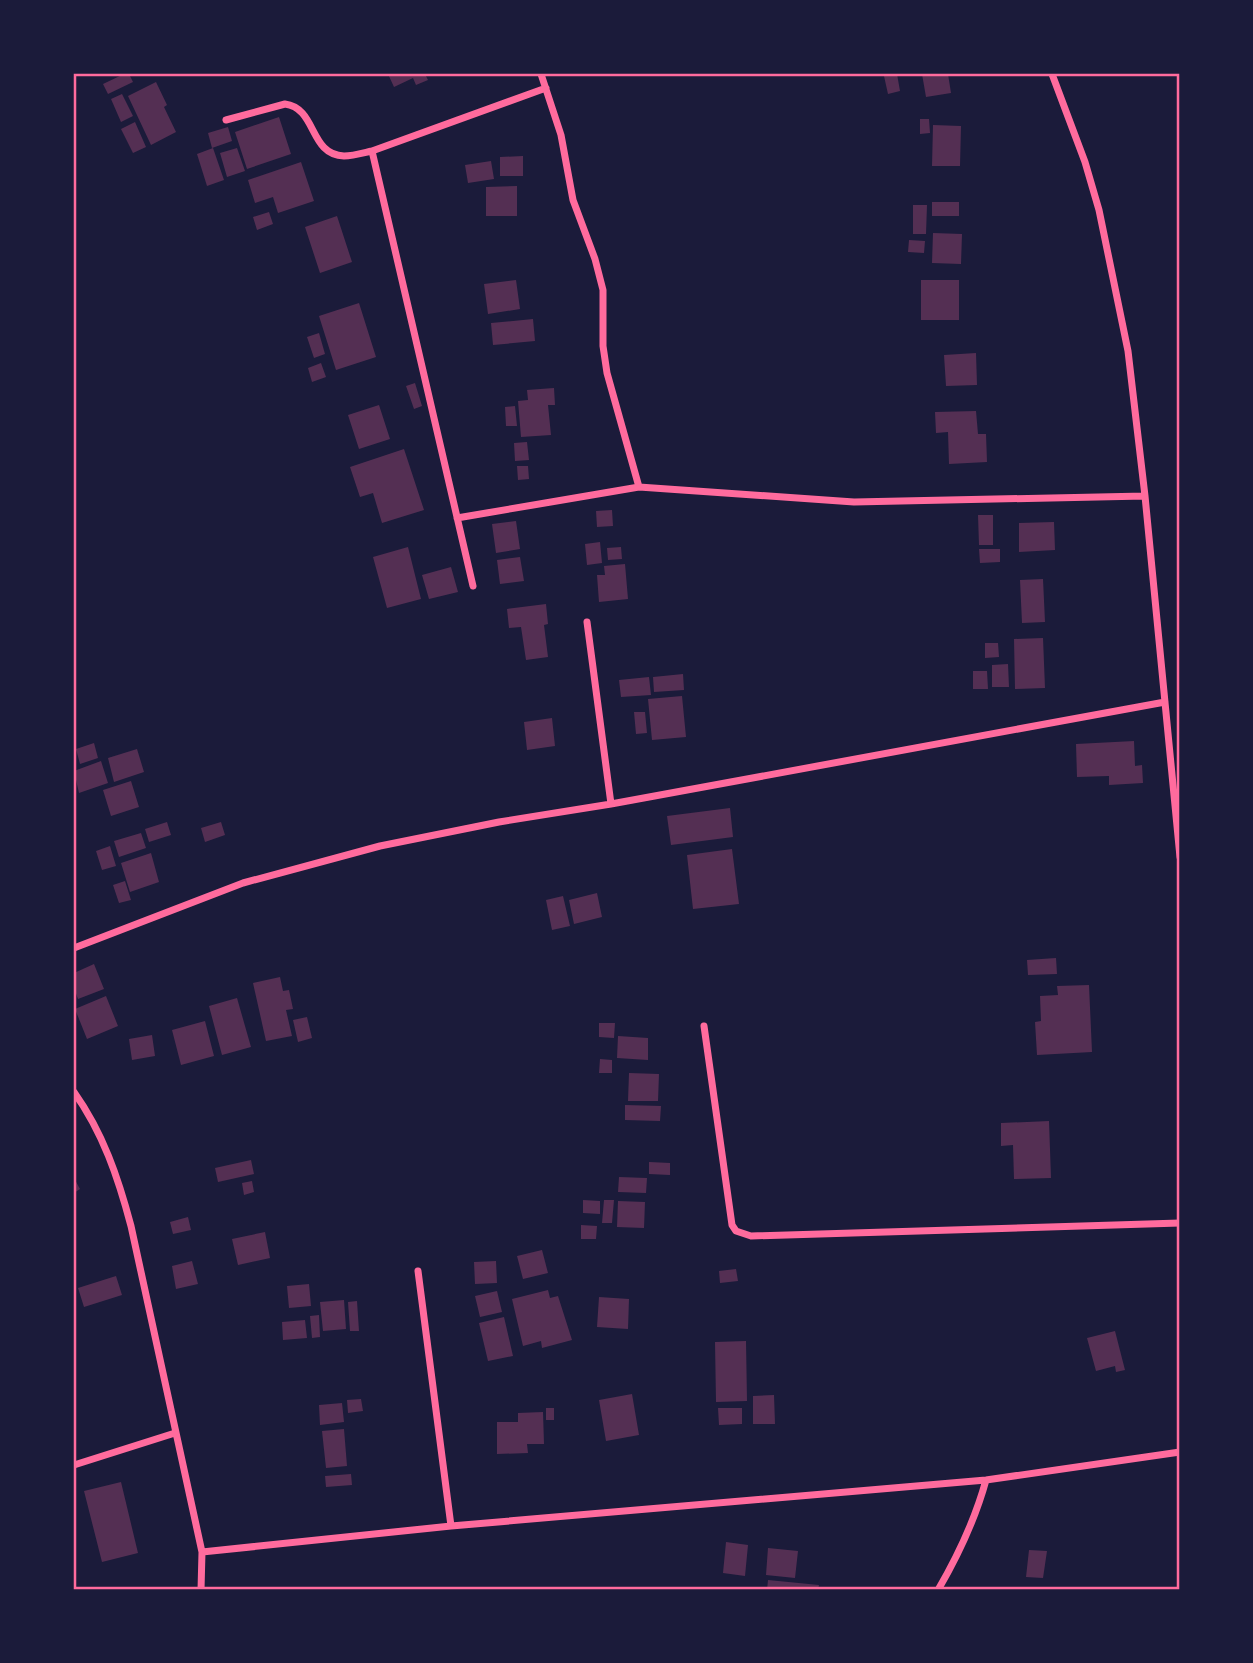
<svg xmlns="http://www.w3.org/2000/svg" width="1253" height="1663" font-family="Signika,sans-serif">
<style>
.building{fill:#542f53}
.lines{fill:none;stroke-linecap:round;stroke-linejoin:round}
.minor{stroke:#ff6b9d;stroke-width:7}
.neatline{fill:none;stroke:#ff6b9d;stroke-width:2.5}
</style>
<rect width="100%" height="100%" fill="#1b1b3a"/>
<path class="building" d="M124,74h5l4,8 -25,12 -5,-10z
M388,74h37l3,6 -12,5 -3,-7 -19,9z
M897,74l3,17 -12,3 -4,-18z
M922,74h26l3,19 -25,4z
M156,82l11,23 -3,2 12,25 -25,13 -23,-49z
M122,94l11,22 -12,6 -10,-23z
M279,117l12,37 -44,15 -12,-37z
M920,119h9l1,14 -10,1z
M135,122l11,25 -13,6 -12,-24z
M933,125l28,1 -1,40h-28z
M228,127l4,14 -20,7 -4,-15z
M213,148l11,32 -17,6 -10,-32z
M237,148l8,23 -18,6 -7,-24z
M523,156v20h-23v-19z
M491,161l3,18 -26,4 -3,-18z
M301,162l13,39 -36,12 -5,-16 -18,6 -7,-23z
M517,186v30h-31v-29z
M932,202h27v14h-27z
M913,205h14l-1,29h-13z
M269,212l4,12 -16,6 -4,-13z
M337,216l15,46 -32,11 -15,-46z
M933,233l29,1 -1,30 -29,-1z
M909,240l16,1 -1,12 -16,-1z
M516,280l4,29 -32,5 -4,-30z
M921,280h38v40h-38z
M359,303l17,54 -40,13 -17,-54z
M533,319l2,22 -42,4 -2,-22z
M319,333l6,21 -11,4 -7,-21z
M976,353l1,32 -31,1 -2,-31z
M321,363l5,14 -14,5 -4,-14z
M415,383l7,23 -8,3 -8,-23z
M554,388l1,17h-7l3,30 -30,2 -3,-36 10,-1 -1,-10z
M379,405l11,34 -31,10 -11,-34z
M515,406l2,20h-11l-1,-19z
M976,411l2,23h8l1,28 -38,2 -1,-32 -12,1 -1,-21z
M527,442l2,18 -14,1 -1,-18z
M404,449l20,61 -42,13 -9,-30 -13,4 -10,-30z
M517,466h11l1,13 -11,1z
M612,510l1,16 -16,1 -1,-16z
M978,515h15v30h-14z
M516,521l4,28 -24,4 -4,-29z
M1054,522l1,28 -36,2v-29z
M600,542l2,21 -15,2 -2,-21z
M408,547l13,52 -34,9 -14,-51z
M621,547l1,12 -14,1 -1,-12z
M979,549h21v13l-20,1z
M520,557l4,24 -24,3 -3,-24z
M625,564l3,35 -29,3 -2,-27h8l-1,-9z
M451,567l7,25 -29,7 -7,-24z
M1043,579l2,43 -23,1 -2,-43z
M546,604l2,20 -4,1 4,32 -22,3 -5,-33 -12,1 -2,-19z
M1043,638l2,50 -30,1 -1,-50z
M985,643h13l1,14 -14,1z
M1008,664l1,23h-17v-22z
M973,671h14l1,18h-15z
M683,674l1,16 -30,2 -1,-15z
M649,677l2,18 -30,2 -2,-17z
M682,696l4,41 -34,3 -4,-41z
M634,712h11l2,21 -11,1z
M552,718l3,28 -28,4 -3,-28z
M1134,741l1,25 7,-1 1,18 -34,2v-9l-32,1 -1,-33z
M94,743l4,15 -18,6 -4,-15z
M137,749l7,23 -30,10 -6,-24z
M101,761l7,22 -29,10 -5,-22z
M131,781l8,26 -28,9 -8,-26z
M730,808l3,29 -62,8 -4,-29z
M167,822l4,13 -22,7 -4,-13z
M221,822l4,13 -20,7 -4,-14z
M141,833l5,15 -27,9 -5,-16z
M110,846l6,20 -14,4 -6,-19z
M732,849l7,55 -46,5 -6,-54z
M151,853l8,29 -29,10 -9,-29z
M125,881l6,19 -12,3 -6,-18z
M597,893l5,24 -28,7 -5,-24z
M563,896l7,30 -18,4 -6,-30z
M1056,958l1,16 -29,1 -1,-15z
M94,964l10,25 -26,10 -4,-11v-15z
M280,977l3,14 6,-1 4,19 -7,1 6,26 -26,5 -13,-58z
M1089,985l3,67 -55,3 -2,-33 6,-1 -1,-25 18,-1 -1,-9z
M106,996l12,30 -31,13 -12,-30z
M237,998l14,49 -29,8 -13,-49z
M307,1017l5,21 -14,4 -5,-22z
M205,1021l9,35 -33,9 -9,-35z
M599,1023h16l-1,15 -15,-1z
M152,1035l3,21 -23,4 -3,-21z
M618,1036l30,2v22l-31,-2z
M600,1059l12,1v13h-13z
M629,1073l30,1 -1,27h-30z
M625,1105l36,1 -1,15 -35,-1z
M1049,1121l2,57 -37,1 -1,-34 -12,1v-23z
M251,1160l3,14 -36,8 -3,-14z
M649,1162l21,1v12l-21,-1z
M619,1177l28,1 -1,15 -28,-1z
M74,1178l6,11 -6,4z
M252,1181l2,11 -10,3 -2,-12z
M583,1200l17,1v13l-17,-1z
M604,1200h10l-2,23h-10z
M618,1201l27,1 -1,26 -27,-1z
M188,1217l3,13 -18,4 -3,-12z
M581,1225l16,1 -1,13h-15z
M265,1232l5,26 -32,7 -6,-26z
M542,1250l6,23 -25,6 -6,-23z
M192,1261l6,23 -22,5 -4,-23z
M496,1261l1,22 -22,1 -1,-22z
M736,1269l2,12 -18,2 -1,-12z
M116,1276l6,19 -38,12 -6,-19z
M309,1284l2,22 -22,2 -2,-22z
M548,1290l2,8 8,-2 14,44 -30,8 -1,-7 -18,5 -11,-47z
M497,1291l5,21 -22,5 -5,-21z
M599,1297l30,2 -1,30 -31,-2z
M344,1300l2,29 -23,2 -3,-29z
M357,1301l2,30h-9l-2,-29z
M319,1315l1,22 -8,1 -2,-22z
M504,1317l9,39 -25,5 -9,-38z
M305,1320l2,18 -24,2 -1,-18z
M1115,1331l10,39 -9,2 -1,-6 -19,5 -9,-33z
M746,1341l1,60 -31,1 -1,-60z
M632,1394l7,41 -33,6 -7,-41z
M774,1395l1,29h-22v-28z
M361,1399l2,12 -15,2 -1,-13z
M342,1403l2,19 -24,3 -1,-20z
M546,1408h8v12h-8z
M718,1408h24v16l-23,1z
M543,1412l1,32h-17l1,9 -31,1v-32h21v-9z
M344,1429l3,37 -21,2 -4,-37z
M351,1474l1,11 -26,2 -1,-11z
M121,1482l17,71 -36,9 -18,-71z
M726,1542l22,3 -3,31 -22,-3z
M768,1548l30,3 -3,27 -29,-3z
M1029,1550l18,1 -4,27 -17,-1z
M768,1580l51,5 -1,5h-51z"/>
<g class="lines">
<path class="minor" d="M541,74l20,61 12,65 22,59 8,31v56l4,27 32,114 215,15 291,-6
M1052,74l33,88 14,48 29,141 17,145 35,361
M226,120l59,-16c32,4 24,51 59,52 9,0 19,-3 28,-5l174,-63
M372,151l101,435
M457,518l182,-31
M587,622l24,182
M74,948l169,-65 137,-37 119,-24 112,-18 554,-102
M704,1026l28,199 4,6 15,5 429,-13
M74,1092c29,41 44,85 57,134l71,326 -1,38
M418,1271l33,255
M74,1465l101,-32
M202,1552l249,-26 535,-46 194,-28
M938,1590c21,-36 37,-70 48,-110"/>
</g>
<rect width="1253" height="1663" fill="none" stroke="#1b1b3a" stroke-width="150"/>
<rect x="75" y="75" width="1103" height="1513" class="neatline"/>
</svg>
